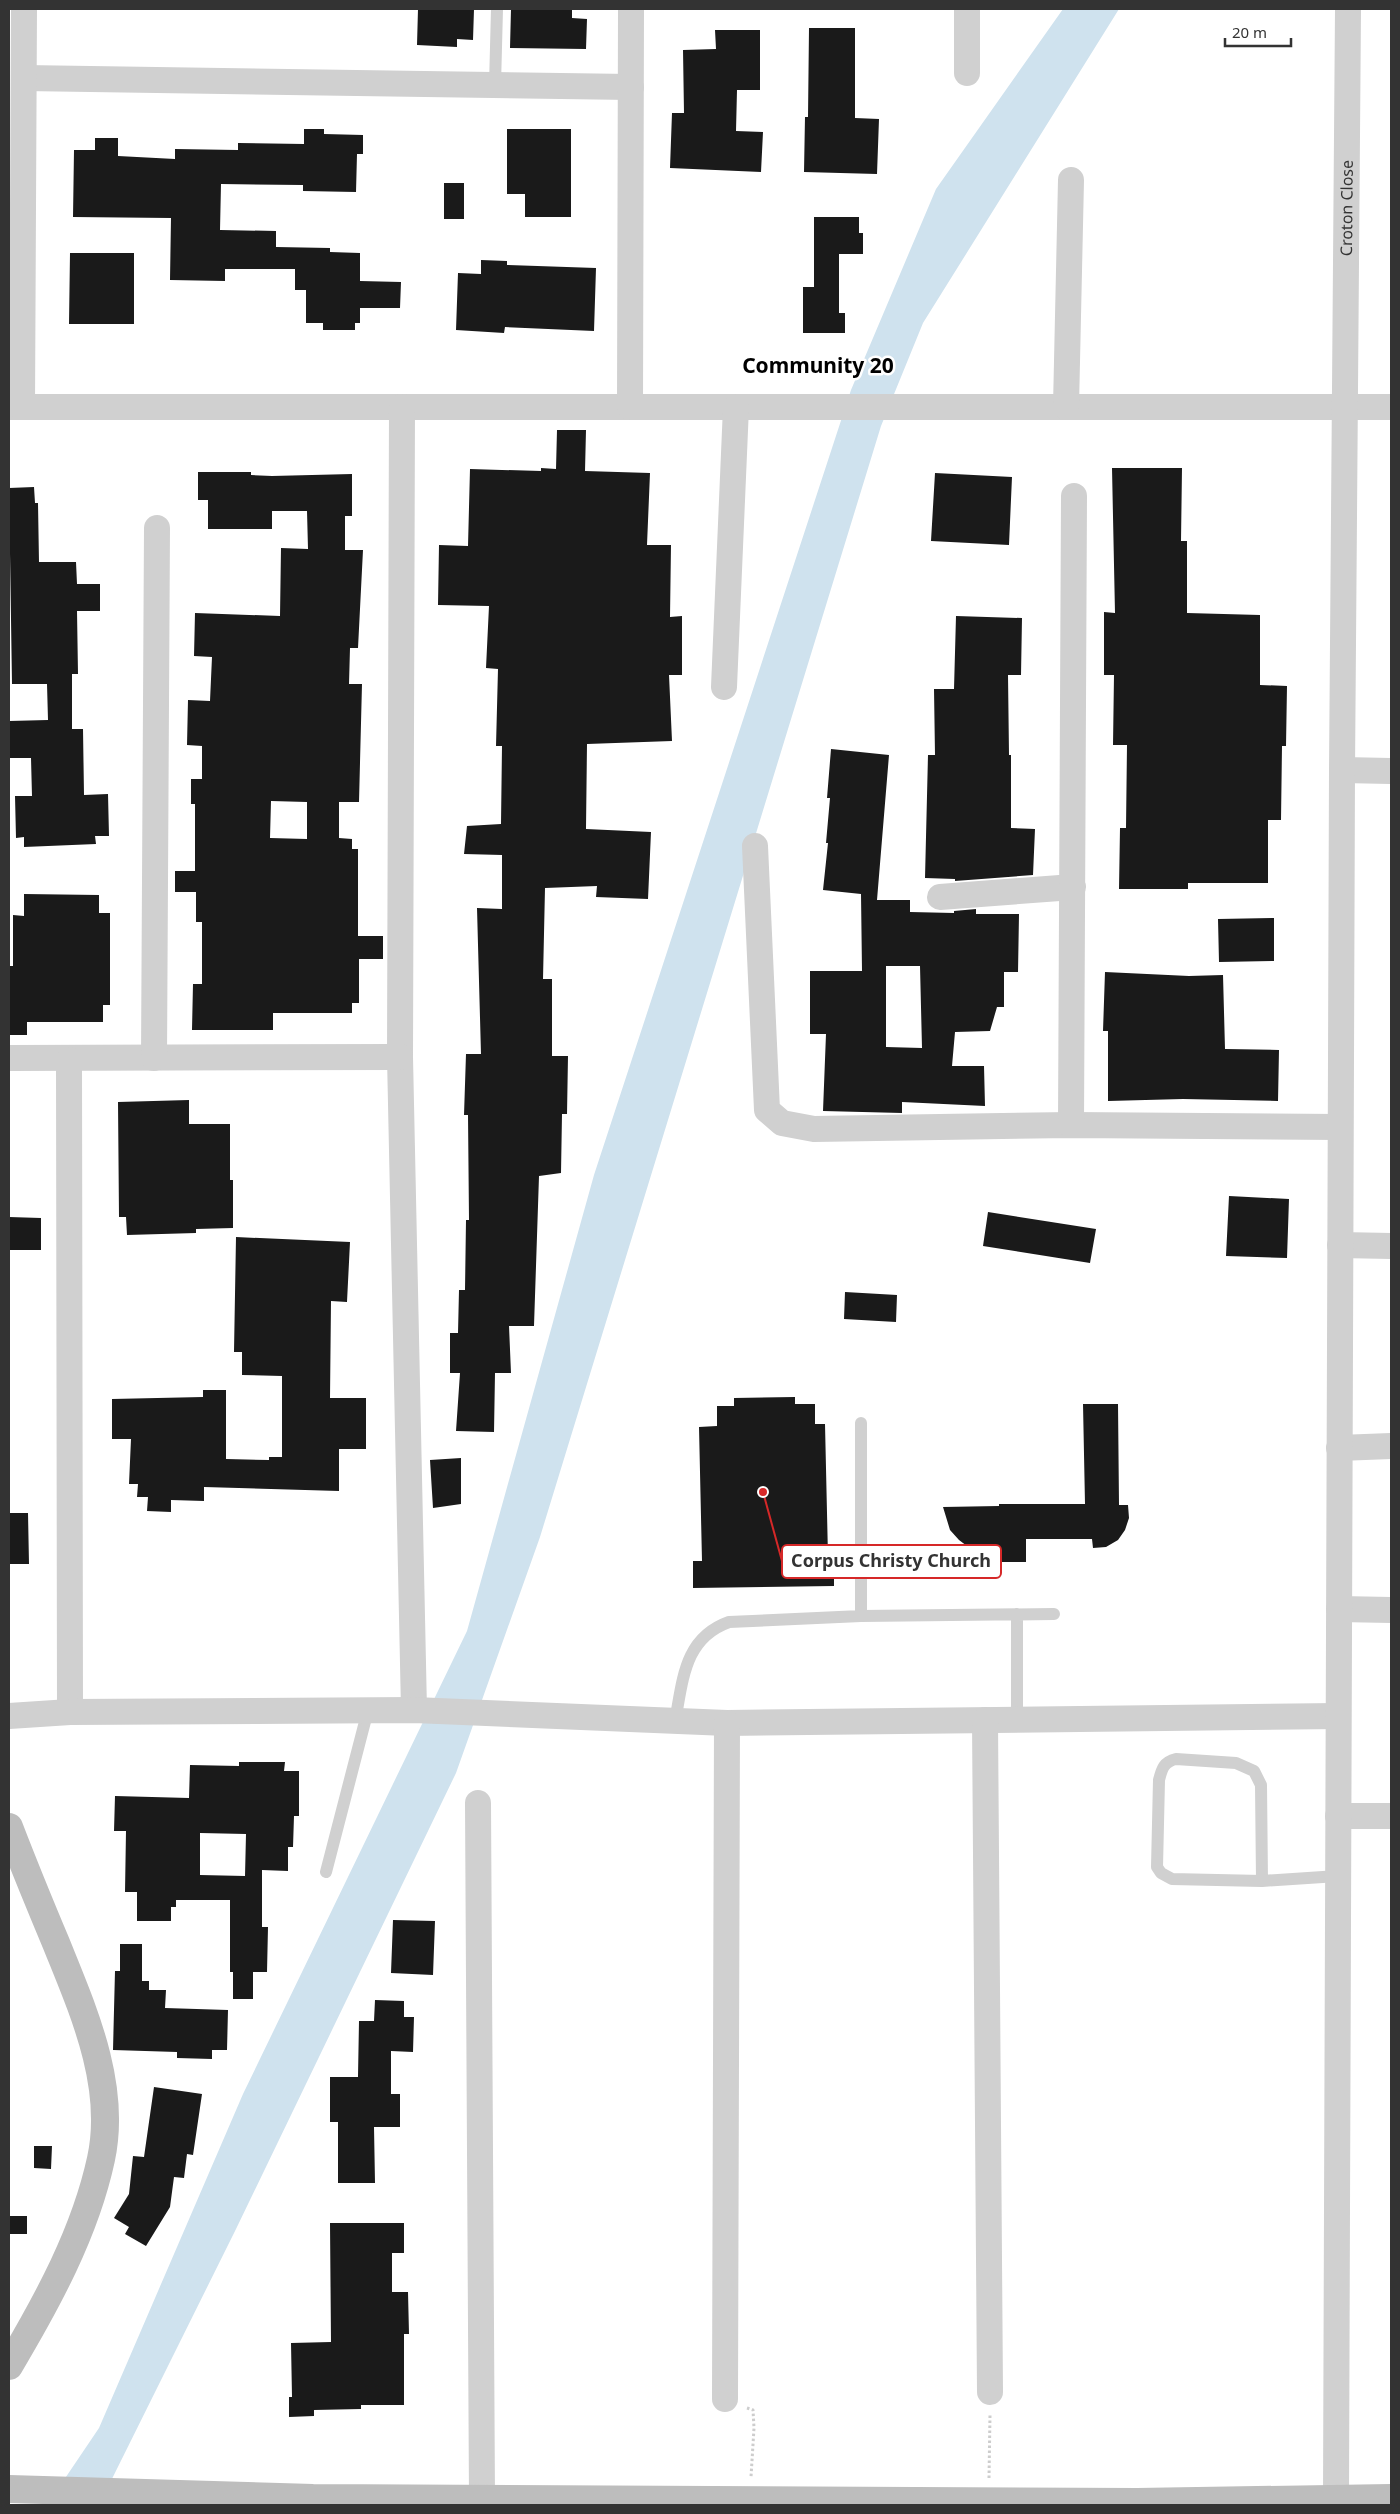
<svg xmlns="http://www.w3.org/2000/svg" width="1400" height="2514" font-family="'Noto Sans',sans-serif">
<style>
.water{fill:#cfe2ee}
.building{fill:#1a1a1a;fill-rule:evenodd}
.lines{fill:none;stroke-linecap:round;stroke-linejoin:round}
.path{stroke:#cdcdcd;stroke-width:3;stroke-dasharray:2.5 2.5;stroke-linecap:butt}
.lane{stroke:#d0d0d0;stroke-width:12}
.street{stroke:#d0d0d0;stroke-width:26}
.secondary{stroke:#bdbdbd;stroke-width:28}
.labels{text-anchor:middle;stroke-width:5;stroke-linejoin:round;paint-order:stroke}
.street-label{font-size:16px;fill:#333;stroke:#fff}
.district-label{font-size:21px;font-weight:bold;fill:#000;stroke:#fff}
.leader{fill:none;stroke:#d62828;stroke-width:2}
.callout-dot{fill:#d62828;stroke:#fff;stroke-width:2}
.callout{fill:#fff;stroke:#d62828;stroke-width:2}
.callout-label{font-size:18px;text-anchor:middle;font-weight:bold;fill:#333}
</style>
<rect width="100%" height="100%" fill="#fff"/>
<path class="water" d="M1063,9h56l-196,314 -42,103 -341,1111 -84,236 -220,456 -137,276h-52l52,-77 144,-334 224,-463 127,-456 257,-785 85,-201z"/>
<path class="building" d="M418,9h56l-1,31 -16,-1v8l-40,-2z
M511,9h61v9l15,1 -1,30 -76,-1z
M809,28h46v90l24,1 -2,55 -73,-2 1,-55h3z
M715,30h45v60h-23l-1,41 27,1 -2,40 -91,-4 2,-55h12l-1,-63 33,-1z
M304,129h20v5l39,1v19h-6l-1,38 -53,-1v-6l-82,-1 -1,46 56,1v16l54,1v4l30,1v28l41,1 -1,26h-40v15h-5v7h-32v-7h-17v-33h-11v-21h-70v12l-55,-1 1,-62 -98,-1 1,-67h21v-12h23v18l57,3v-10l63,1v-7l66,1z
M507,129h64v88h-46v-23h-18z
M444,183h20v36h-20z
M814,217h45v16h4v21h-24v59h6v20h-42v-46h11z
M70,253h64v71h-65z
M481,260l26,1v4l89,3 -2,63 -89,-4 -1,6 -48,-3 2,-57 23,1z
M557,430h29l-1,41 65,2 -3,72h24l-1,72 12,-1v59h-13l3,66 -85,3 -1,85 65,3 -3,67 -52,-2 1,-11 -52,2 -2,91h9v77h16l-1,58h-5l-1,59 -22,3 -5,150h-25l2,47h-16l-1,59 -38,-1 4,-58h-10v-40h8l1,-43h6l1,-70h3l-1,-105h-4l2,-61h15l-4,-146 25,1v-54l-38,-1 3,-28 34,-2 1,-78h-6l2,-77 -12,-1 3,-62 -51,-1 1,-60 29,1 2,-77 71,2v-3l15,1z
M1112,468h70l-1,73h6v72l73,2v70l27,1 -1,60h-4l-1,74h-13v63h-80v6h-69l1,-61h6l1,-83h-14l1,-70h-10v-63l11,1z
M198,472h53v3l21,1 80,-2v42h-7v34h18l-5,98h-8l-1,36h13l-3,118h-20v36l13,1v10h6v87h25v23h-24v44h-7v10h-79v17h-81l1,-46h9v-62h-6v-30h-21v-21h20v-67h-4v-25h11v-33l-15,-1 1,-45 22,1 2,-44 -18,-1 1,-43 85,3 1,-68 27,1 -1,-38h-35v18h-64v-29h-10zM271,801l36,1v37l-37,-1z
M935,473l77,4 -3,68 -78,-4z
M34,487l1,16h3l1,59h37l1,22h23v27h-23l1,63h-6v55h11l1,66 24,-1 1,42h-14l1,8 -72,3v-10l-8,1 -1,-42h17l-1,-38h-21l-1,-37 39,-1 -1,-36h-35l-3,-196z
M956,616l66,2 -1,57h-13l1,80h2v73l24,1 -2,46 -78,6v-2l-30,-1 3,-123h7l-1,-66h20z
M831,749l58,6 -12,145h33v12l44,1v-2l22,-2v5h43l-1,58h-14v35h-7l-7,24 -35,1 -3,34h32l1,40 -83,-4v11l-79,-2 3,-77h-16v-63h52l-1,-77 -38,-4 5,-47h-2l4,-45h-3zM886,966h34l2,82 -36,-1z
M24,894l75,1v18h11v92h-7v17h-76v13h-18v-69h4v-51l11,1z
M1274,918v43l-55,1 -1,-43z
M1105,972l84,4 34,-1 2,74 54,1 -1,51 -95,-2 -75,2v-70h-5z
M189,1100v24h41v56h3v48l-37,1v4l-69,2 -1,-18h-7l-1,-115z
M1229,1196l60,3 -2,59 -61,-2z
M988,1212l108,17 -6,34 -107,-17z
M9,1217l32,1v32h-32z
M236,1237l114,5 -3,60 -16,-1 -1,97h36v51h-27v42l-135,-4v14l-33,-1v12l-24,-1 1,-14h-11l1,-13h-9l2,-45h-19v-40l91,-2v-7h23v69l43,1v-3h13v-81l-40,-1v-23h-8z
M845,1292l52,3 -1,27 -52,-3z
M795,1397v7h20v20h10l3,133h6v29l-141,2v-27h9l-3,-134 18,-1v-20h17v-8z
M1083,1404h35l1,101h9l1,13 -4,12 -7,10 -12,7 -13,1 -1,-9h-66v23h-27v-10l-28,-3 -12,-9 -9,-10 -7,-23 56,-1v-2h86z
M461,1458v46l-28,4 -3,-48z
M9,1513h19l1,51h-20z
M239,1762h46l-1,9h15v45h-5l-1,31h-5v24l-26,-1v57h6l-1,45h-14v27h-20v-27h-3v-72h-54v7h-5v14h-34v-29h-12l1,-61h-12l1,-35 74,2 1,-33 49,1zM200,1833l46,1 -1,42 -45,-1z
M393,1920l42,1 -2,54 -42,-2z
M120,1944h22v37h7v9h17l-1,18 63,2 -1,40h-15v9l-35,-1v-6l-64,-2 2,-79h5z
M375,2000l29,1v16h10l-1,35 -22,-1v43h9v33h-26l1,56h-37v-61h-8v-45h28l1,-56h15z
M154,2087l48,7 -9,61 -6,-1 -3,24 -10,-1 -4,30 -24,39 -21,-12 4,-7 -15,-9 15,-24 4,-38 11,1z
M34,2146h18l-1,23 -17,-1z
M9,2216h18v18h-18z
M330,2223h74v30h-12v39h16l1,42h-5v71h-43v4l-47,1v6l-25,1v-20h3l-1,-54 40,-1z"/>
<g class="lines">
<path class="path" d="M747,2408l6,2 1,18 -3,49
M989,2478l1,-63"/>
<path class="lane" d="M495,85l2,-76
M861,1423v193
M1017,1614v107
M675,1721c8,-41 9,-83 54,-99l132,-6 193,-2
M326,1872l42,-162
M1262,1881l-1,-96 -7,-14 -18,-8 -60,-4c-12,3 -14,9 -17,21l-2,87 4,6 11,6 90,2 76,-5"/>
<g class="street">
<path d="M967,73v-64"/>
<path d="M24,78l607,9"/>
<path d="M9,407h1382"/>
<path d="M22,407l2,-398"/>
<path d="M402,407l-2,650 14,653"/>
<path d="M630,407l1,-398"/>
<path d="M1066,407l5,-227"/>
<path d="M724,687l12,-280"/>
<path d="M1342,770l49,1"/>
<path d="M755,846l12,264 15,13 32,6 257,-4 269,2"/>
<path d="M940,897l133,-10"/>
<path d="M9,1058l391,-1"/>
<path d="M154,1058l3,-530"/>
<path d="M69,1060l1,652"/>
<path d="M1071,1125l3,-629"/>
<path d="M1340,1245l51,1"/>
<path d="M1339,1448l52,-2"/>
<path d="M1339,1609l52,1"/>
<path d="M9,1716l61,-4 344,-2 313,13 611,-7"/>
<path d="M985,1720l5,672"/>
<path d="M478,1803l4,696"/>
<path d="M1338,1816h53"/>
<path d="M725,2399l2,-676"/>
<path id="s1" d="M1336,2497l6,-1727 6,-761"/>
</g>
<path class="secondary" d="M9,1827c15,39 31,78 47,116 27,67 61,142 45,216 -16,74 -54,143 -92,207
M9,2489l304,9 824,4 254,-4"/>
</g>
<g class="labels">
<g class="street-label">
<text dy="6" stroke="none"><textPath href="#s1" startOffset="2289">Croton Close</textPath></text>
</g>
<g class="district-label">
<text x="818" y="373">Community 20</text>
</g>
</g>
<path class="leader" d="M763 1492L782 1561"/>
<circle class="callout-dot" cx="763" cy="1492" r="5"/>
<rect class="callout" x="782" y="1545" width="219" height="33" rx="5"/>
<g class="callout-label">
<text x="891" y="1567">Corpus Christy Church</text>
</g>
<rect width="1400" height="2514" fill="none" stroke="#333333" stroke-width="20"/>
<path d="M1225 38v8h66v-8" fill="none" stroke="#333333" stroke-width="2.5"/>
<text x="1232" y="38" font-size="15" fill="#333333" stroke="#ffffff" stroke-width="4" paint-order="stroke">20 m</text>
</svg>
